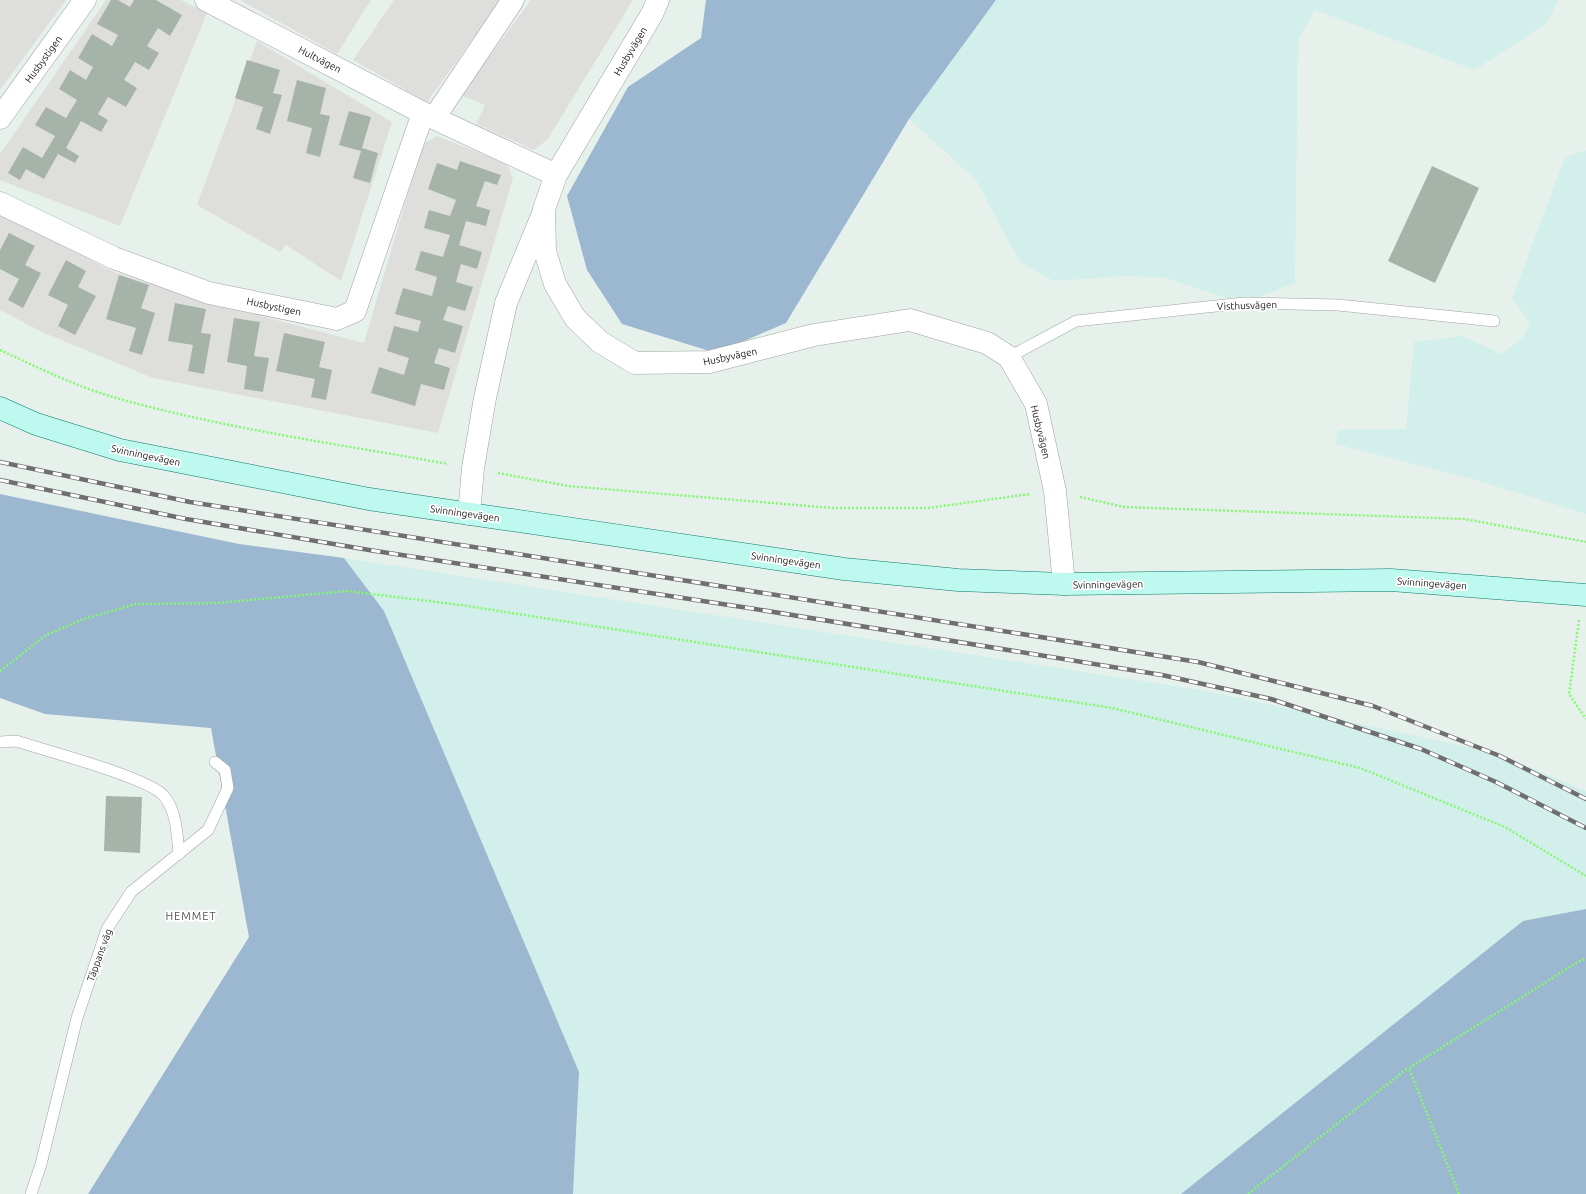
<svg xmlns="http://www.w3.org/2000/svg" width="1586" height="1194" font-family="Ubuntu,sans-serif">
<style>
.residential{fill:#dedfdd}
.farmland{fill:#d3efeb}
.forest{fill:#9cb7d0}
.building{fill:#a6b3a9}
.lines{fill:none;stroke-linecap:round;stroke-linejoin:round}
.lane-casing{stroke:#a2a2a2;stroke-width:12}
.street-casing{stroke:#a2a2a2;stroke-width:23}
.secondary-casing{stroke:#06796b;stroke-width:23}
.path{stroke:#82f970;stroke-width:2.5;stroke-dasharray:2 2;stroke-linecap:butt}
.lane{stroke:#fff;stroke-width:11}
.street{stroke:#fff;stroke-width:22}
.secondary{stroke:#bdf9ee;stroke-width:22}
.rail-casing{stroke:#6f6f6f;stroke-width:4.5}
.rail{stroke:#fff;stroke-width:3;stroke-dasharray:9;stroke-linecap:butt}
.labels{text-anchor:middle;stroke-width:3.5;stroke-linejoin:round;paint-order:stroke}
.street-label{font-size:10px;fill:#212121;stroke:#fff}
.neighbourhood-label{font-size:11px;letter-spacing:1px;fill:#545454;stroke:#fff}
</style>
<rect width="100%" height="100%" fill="#e7f1eb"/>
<path class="residential" d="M0,0h66l-66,90z
M106,0h75l26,13 -87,213 -120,-46v-26z
M240,0h131l-34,54z
M394,0h107l-74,102 -74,-42z
M531,0h102l-86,140 -13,10 -58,-26 9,-19 -24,-10z
M257,41l135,81 -51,159 -55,-36 -6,7 -83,-47z
M437,136l70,28 6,14 -75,255 -285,-55 -111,-46 -42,-22v-96l114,58 101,32 149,39 58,-198z"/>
<path class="farmland" d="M996,0h562l-11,23 -72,47 -160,-60 -17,30 -3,243 -52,20 -78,-25 -39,-2 -73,5 -34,-20 -43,-81 -67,-61z
M1586,150v364l-110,-34 -141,-36 3,-14 68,-1 8,-87 48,-6 40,18 22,-18 6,-13 -18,-24 53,-142z
M344,558l863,133 289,62 90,38v118l-63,12 -342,273h-608l6,-122 -195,-461z"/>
<path class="forest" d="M706,0h290l-87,119 -123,204 -70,30 -94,-29 -35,-54 -20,-74 61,-109 73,-49z
M0,494l239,50 105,14 40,53 195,461 -6,122h-485l161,-257 -38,-209 -166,-14 -45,-16z
M1586,909v285h-405l342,-273z"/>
<path class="building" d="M111,0h7l12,7 4,-7h22l26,15 -12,21 -12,-8 -11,18 12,7 -10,17 -14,-8 -11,18 13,8 -11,19 -18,-10 -10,17 10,6 -7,12 -20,-11 -15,27 13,8 -4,7 -17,-9 -14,25 -18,-10 -6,11 -12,-7 15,-26 19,11 13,-22 -20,-11 11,-18 20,11 11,-18 -18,-11 11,-19 16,10 7,-13 -15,-9 14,-24 20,12 6,-11 -21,-11z
M247,60l33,10 -7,23 9,2 -12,39 -14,-5 7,-22 -28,-9z
M297,80l29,8 -6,26 10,2 -10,41 -14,-4 6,-25 -25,-7z
M349,111l22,6 -9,31 16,5 -8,30 -17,-5 8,-27 -22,-6z
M460,161l41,14 -4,10 -12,-4 -9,25 14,4 -4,16 -20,-5 -7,24 23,7 -5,17 -16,-5 -5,18 17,5 -8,24 -17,-5 -5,14 20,6 -8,27 -16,-5 -5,15 16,5 -6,22 -23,-6 -6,22 -44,-13 8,-26 25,8 5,-17 -22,-7 7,-25 24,6 3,-11 -26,-7 8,-26 29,8 5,-19 -22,-7 6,-19 22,6 7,-22 -26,-7 5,-18 21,6 6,-16 -28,-11 9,-26 20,7z
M1432,166l47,22 -44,95 -47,-22z
M9,233l26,13 -10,19 16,8 -18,35 -15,-8 11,-21 -19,-10v-19z
M66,260l20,11 -8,16 18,9 -21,39 -17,-9 10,-21 -20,-10z
M119,275l30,10 -8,23 14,5 -13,42 -13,-4 7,-23 -30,-9z
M175,303l31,6 -5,24 10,1 -7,40 -16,-3 5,-26 -25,-4z
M234,318l26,4 -6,34 15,2 -6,34 -19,-3 3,-23 -20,-4z
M284,333l41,9 -6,25 13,3 -6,30 -15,-3 4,-18 -39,-8z
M106,796l36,1 -2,56 -36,-2z"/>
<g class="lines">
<defs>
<path id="lane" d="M1009,357l67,-36 168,-18 94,2 156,16
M0,742l16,-1c28,9 134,37 148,55 13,16 13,39 15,58
M31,1194l10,-30 36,-146 30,-89 24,-37 77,-62 20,-42 -3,-18 -10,-8"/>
<path id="street" d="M206,0l217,113 133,62
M658,0l-6,14 -96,161 -12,34 1,42 10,33 20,34 25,24 35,21 74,-1 105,-27 96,-15 77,23 22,14 27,47 19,87 9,93
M0,118l85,-118
M434,118l79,-118
M0,203l114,55 95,35 128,26 18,-8 68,-198
M469,514l4,-46 12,-70 21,-95 36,-87"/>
<path id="secondary" d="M0,408l36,16 84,26 249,49 475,70 114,11 106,4 327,-4 195,15"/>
</defs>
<use href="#lane" class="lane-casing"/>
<use href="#street" class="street-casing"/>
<use href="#secondary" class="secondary-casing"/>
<path class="path" d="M0,350c39,18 79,38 120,49 107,30 219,45 328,65
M498,473l70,13 264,22h96l102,-14
M1080,497l44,10 341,12 121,23
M1579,620l-10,74 17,25
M0,671l46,-36 38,-16 52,-15 82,-1 129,-12 114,14 651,103 248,60 145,59 81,49
M1248,1194l160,-126
M1459,1194l-50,-126 172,-108 5,-1"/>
<use href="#lane" class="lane"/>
<use href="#street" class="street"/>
<use href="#secondary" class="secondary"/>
<defs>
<path id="rail" d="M0,462l190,40 1008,160 175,44 127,50 86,43
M0,480l186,39 183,31 386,59 407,66 109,24 150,50 75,33 90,46"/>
</defs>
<use href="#rail" class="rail-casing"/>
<use href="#rail" class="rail"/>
</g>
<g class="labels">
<g class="street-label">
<text transform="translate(630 51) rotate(-59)" y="4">Husbyvägen</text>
<text transform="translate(43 59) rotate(-54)" y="4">Husbystigen</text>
<text transform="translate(320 59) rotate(27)" y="4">Hultvägen</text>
<text transform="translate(1247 305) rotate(-2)" y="4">Visthusvägen</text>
<text transform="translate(274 306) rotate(12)" y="4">Husbystigen</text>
<text transform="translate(730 356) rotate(-12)" y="4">Husbyvägen</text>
<text transform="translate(1041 432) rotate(76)" y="4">Husbyvägen</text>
<text transform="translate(146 455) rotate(12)" y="4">Svinningevägen</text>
<text transform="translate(465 513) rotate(8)" y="4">Svinningevägen</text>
<text transform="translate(786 560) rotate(8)" y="4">Svinningevägen</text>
<text transform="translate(1432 583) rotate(4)" y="4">Svinningevägen</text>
<text transform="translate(1108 584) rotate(-1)" y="4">Svinningevägen</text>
<text transform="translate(99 955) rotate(-70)" y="4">Täppans väg</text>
</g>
<g class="neighbourhood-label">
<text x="191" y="920">HEMMET</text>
</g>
</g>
</svg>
